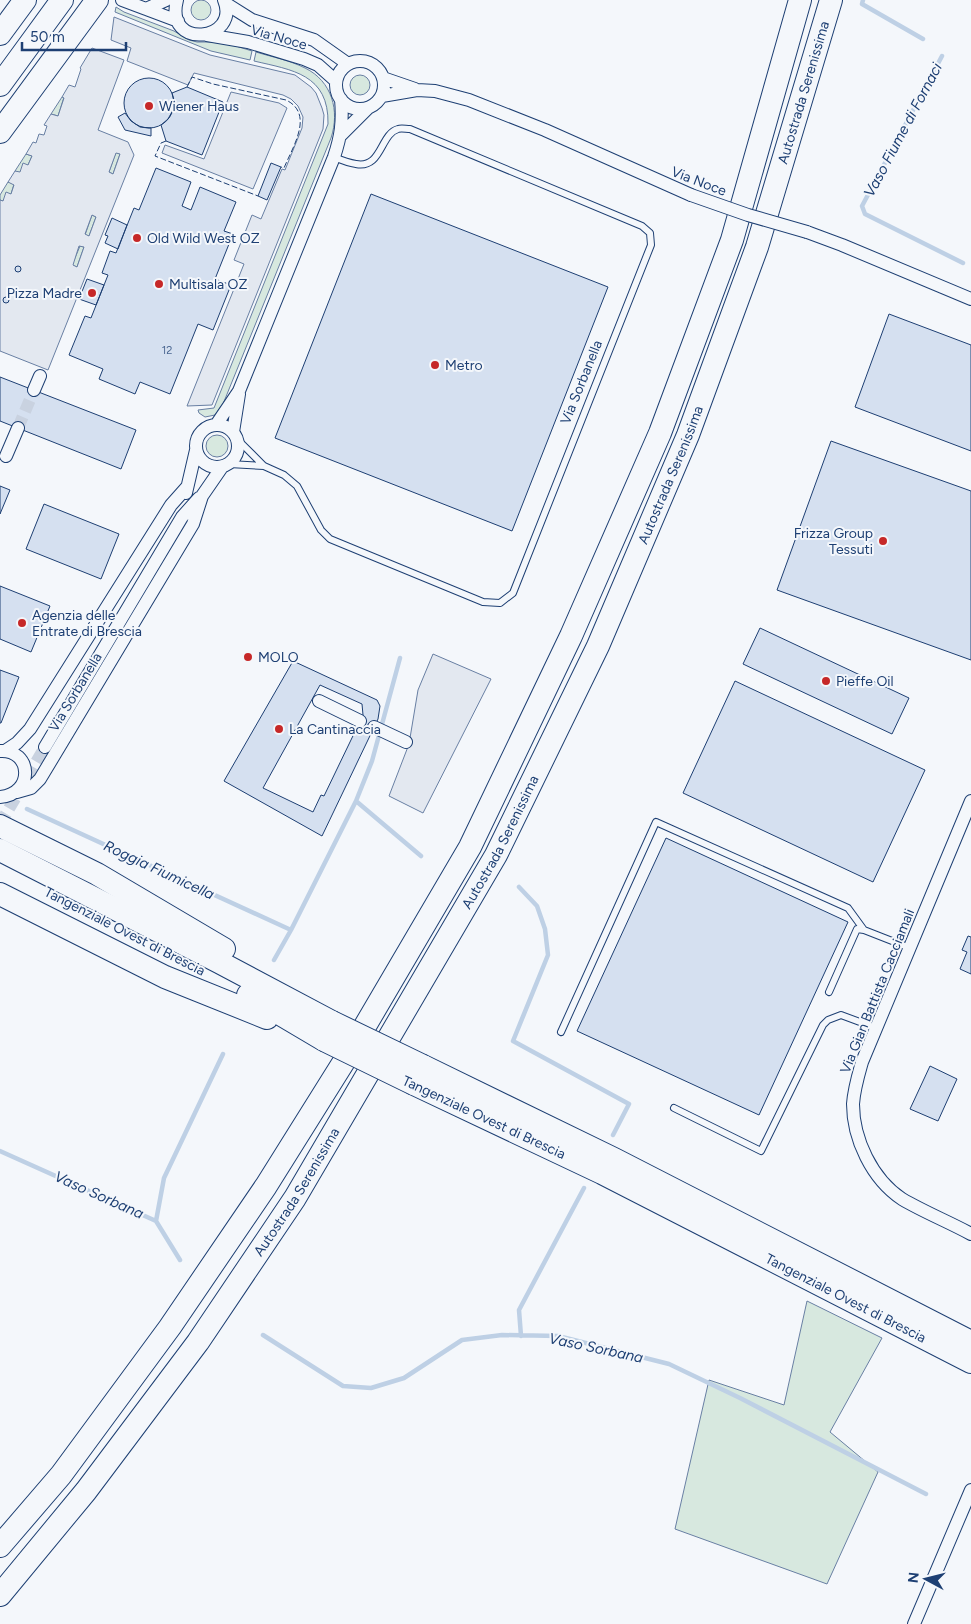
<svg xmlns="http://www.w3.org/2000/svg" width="971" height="1624" font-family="Figtree,sans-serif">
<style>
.green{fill:#d7e8df;stroke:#687fa3}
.parking{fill:#e3e8f0;stroke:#687fa3;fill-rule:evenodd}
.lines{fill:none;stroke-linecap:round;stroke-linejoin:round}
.stream{stroke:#bed0e5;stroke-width:4.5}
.building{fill:#d5e0f0;stroke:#1d3f73;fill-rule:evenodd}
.street-tunnel{stroke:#c9d2e0;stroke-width:12;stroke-dasharray:12 6;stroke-linecap:butt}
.lane-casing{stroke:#1d3f73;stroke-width:8}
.street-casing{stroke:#1d3f73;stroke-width:14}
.highway-casing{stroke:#1d3f73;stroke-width:24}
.lane{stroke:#f4f7fb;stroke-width:6}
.street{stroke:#f4f7fb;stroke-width:12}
.highway{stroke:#f4f7fb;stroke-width:22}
.street-bridge-casing{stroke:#1d3f73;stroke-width:14;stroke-linecap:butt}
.highway-bridge-casing{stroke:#1d3f73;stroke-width:24;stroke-linecap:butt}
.street-bridge{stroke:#f4f7fb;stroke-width:12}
.highway-bridge{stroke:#f4f7fb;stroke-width:22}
.fence{stroke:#1d3f73;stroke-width:1;stroke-dasharray:6 2.5;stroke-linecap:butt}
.poi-dot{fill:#c62828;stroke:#f4f7fb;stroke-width:2}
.labels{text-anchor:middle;stroke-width:4;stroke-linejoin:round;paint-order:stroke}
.number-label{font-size:11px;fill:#4b6792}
.street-label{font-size:14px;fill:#1d3f73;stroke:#f4f7fb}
.poi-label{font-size:14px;fill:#1d3f73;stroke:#f4f7fb;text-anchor:start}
.water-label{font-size:15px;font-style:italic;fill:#1d3f73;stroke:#f4f7fb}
</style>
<rect width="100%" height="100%" fill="#f4f7fb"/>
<path class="green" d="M191 10a10 10 0 1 1 20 0a10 10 0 1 1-20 0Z
M116,7l8,5 50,19 15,9 8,2h26l29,9 -2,9 -39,-9 -96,-39z
M256,52c16,5 33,8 49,16 27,13 35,43 26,70l-108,266 -8,11 -10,2 -6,-4 -1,-3 16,-2 114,-284c1,-50 -36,-54 -74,-63z
M350 85a10 10 0 1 1 20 0a10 10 0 1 1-20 0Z
M62,97h2l-6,19 -7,-2z
M116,152l4,2 -7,20 -4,-2z
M26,154l6,2 -4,9 -8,8 -5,-2z
M8,182l6,2 -3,10 -8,7 -3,-1v-5z
M92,215l4,2 -7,19 -4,-1z
M80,246l4,1 -7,20 -5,-2z
M206 446a11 11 0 1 1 22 0a11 11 0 1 1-22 0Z
M807,1301l75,37 -52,94 48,40 -51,112 -152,-55 34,-149 75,25z"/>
<path class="parking" d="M114,17l96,38 85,20 16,12 5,6 6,15 2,7 -1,14 -111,276 -25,1 57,-142 -10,-4 18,-45 9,4 21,-50 3,1 17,-42 1,-11 -5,-11 -7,-7 -8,-4 -89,-22 -6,12 -61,-24 4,-13 -20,-8z
M92,48l32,12 -26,70 30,12 6,13 -86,215 -48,-19v-151l3,1 3,-9 5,2 3,-9 -6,-3 7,-11 5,1 3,-9 5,2 4,-9 -6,-2 7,-12 3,1 3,-9 5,1 3,-9 -3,-1 7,-11 7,2 6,-18 -2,-1 7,-12 6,2 6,-18 -1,-1zM116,153l4,1 -7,20 -4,-2zM92,215l4,2 -7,19 -4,-2zM79,246l5,1 -7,20 -4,-2z
M231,92l48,11 8,5 -34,81 -91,-36 3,-8 39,14z
M433,654l58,25 -68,134 -34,-17 20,-52 9,-54z"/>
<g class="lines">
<path class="stream" d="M863,0l-1,4 61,35
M942,56l-80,150 3,8 98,49
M400,658l-28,103 -16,40 65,55
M27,809l264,121 -17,30
M519,887l18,19 8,23 3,26 -35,86 116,63 -16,31
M291,930l65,-129
M0,1151l156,70 24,39
M156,1221l8,-43 59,-124
M263,1335l80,51 28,2 33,-10 58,-38 40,-5 56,1 111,28 71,34 186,96
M521,1336l-2,-26 65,-122"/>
</g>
<path class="building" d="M124 103a25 25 0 1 1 50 0a25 25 0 1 1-50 0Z
M187,87l36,15 -21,53 -36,-14 -5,-16 7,-6 5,-9 1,-8 -2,-9z
M125,113l6,8 9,6 11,1v8l-26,-6 -7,-13z
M271,163l10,4 -14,33 -9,-4z
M156,168l35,14 -9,24 9,4 9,-23 36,15 -12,29 9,3 -18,45 16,6 -18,45 -15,-6 -28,70 -30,-12 -5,12 -36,-15 4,-10 -34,-14 16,-39 6,2 17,-43 -6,-2 8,-22 6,2 18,-45 5,2z
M371,194l237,93 -96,244 -237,-93z
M112,218l15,7 -9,24 -13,-6 3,-7 -3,-1z
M15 269a3 3 0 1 1 6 0a3 3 0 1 1-6 0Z
M87,279l17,6 -8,20 -17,-6z
M3 300a3 3 0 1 1 6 0a3 3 0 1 1-6 0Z
M889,314l82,31v106l-116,-44z
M0,377l136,53 -15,39 -121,-48z
M831,441l140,50v169l-194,-70z
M0,486l10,4 -10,24z
M44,504l75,30 -18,45 -75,-30z
M0,586l50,20 -19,46 -31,-13z
M760,628l149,70 -17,36 -149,-70z
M293,661l84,39 3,6 -2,13 -56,117 -98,-55zM320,685l42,19 1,11 -39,81 -3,-1 -8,17 -50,-24z
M0,670l19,7 -18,46h-1z
M735,681l190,89 -52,112 -190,-89z
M666,838l182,84 -89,193 -182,-84z
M968,936l3,1v37l-11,-5 7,-17 -5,-2z
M930,1066l27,13 -19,42 -28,-12z"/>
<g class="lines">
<path class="street-tunnel" d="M18,428l16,-38
M0,824l45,-77"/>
<defs>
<path id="lane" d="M238,440l26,26 20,9 13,11 24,44 9,9 153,63 17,1 13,-10 138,-348 -1,-12 -8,-7 -232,-97c-4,0 -9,-1 -12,0 -18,5 -16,40 -42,35 -7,-1 -15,-4 -22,-7
M229,464l35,2
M829,992l28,-63 7,1
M561,1032l95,-210 192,86 16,22 46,18
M674,1108l87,43 62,-126 5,-5 13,-5 35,13"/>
<path id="street" d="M122,0l56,21
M177,0c-13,51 64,41 47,0
M225,3l27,17 62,20 34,24
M146,9l20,-9
M207,35l41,7 56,17 14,6 18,16
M336 85a24 24 0 1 1 48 0a24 24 0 1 1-48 0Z
M383,78l32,11
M382,96l35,-6 18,1 34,9 76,30 146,65
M341,135l27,-27
M807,232l35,13 129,54
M34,390l6,-14
M196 446a21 21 0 1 1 42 0a21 21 0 1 1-42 0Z
M216,425l23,-34 95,-234c7,-21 9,-35 7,-58
M233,432l6,-38
M6,456l12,-28
M186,493l10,-43
M319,701l41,20
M374,727l32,15
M45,747l137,-230 17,-19
M0,751c32,-2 35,43 0,46
M5,751l12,-8 13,-14 141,-224 16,-18
M17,792l14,-4 9,-9 153,-255 9,-28 20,-29
M971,801l-109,261c-4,14 -8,27 -9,42 0,35 19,75 49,95 22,13 47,23 69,35
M914,1624l57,-134"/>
<g id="highway">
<path d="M0,34l25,-34"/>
<path d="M0,85l62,-85"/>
<path d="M0,132l97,-132"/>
<path d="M0,826l97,48 127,75"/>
<path d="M0,850l219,112 113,60"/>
<path d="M0,894l165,83 102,41"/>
<path d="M248,995l76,45"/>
<path d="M423,1066l191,93 357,183"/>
<path id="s1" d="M414,1084l188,89 369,189"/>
<path d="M0,1546l61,-71 109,-148 96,-141 82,-131 122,-208 101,-211 89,-203 72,-193 68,-240"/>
<path id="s2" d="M0,1595l86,-104 112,-149 97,-144 201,-343 102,-209 90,-211 69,-188 74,-247"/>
</g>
</defs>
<use href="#lane" class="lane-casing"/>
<use href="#street" class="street-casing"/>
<use href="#highway" class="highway-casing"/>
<use href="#lane" class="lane"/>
<use href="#street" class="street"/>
<use href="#highway" class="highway"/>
<defs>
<path id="street-bridge" d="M691,195l57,20 59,17"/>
<path id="highway-bridge" d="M332,1022l91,44
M324,1040l90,44"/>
</defs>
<use href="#street-bridge" class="street-bridge-casing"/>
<use href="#highway-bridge" class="highway-bridge-casing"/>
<use href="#street-bridge" class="street-bridge"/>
<use href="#highway-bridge" class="highway-bridge"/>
<path class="fence" d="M187,87l5,-10 21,7 73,16c29,14 6,48 -2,68l-3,-1
M166,141l-5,2 -6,13 103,40"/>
</g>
<g class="poi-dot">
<circle cx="149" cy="106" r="5"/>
<circle cx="137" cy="238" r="5"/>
<circle cx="159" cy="284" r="5"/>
<circle cx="92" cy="293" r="5"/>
<circle cx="435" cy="365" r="5"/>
<circle cx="883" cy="541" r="5"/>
<circle cx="22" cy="623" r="5"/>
<circle cx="248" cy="657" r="5"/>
<circle cx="826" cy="681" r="5"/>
<circle cx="279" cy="729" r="5"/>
</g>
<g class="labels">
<g class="number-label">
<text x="167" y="354">12</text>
</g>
<g class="street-label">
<text transform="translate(279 37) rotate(16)" y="5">Via Noce</text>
<text dy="5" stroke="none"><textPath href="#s2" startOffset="1716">Autostrada Serenissima</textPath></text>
<text transform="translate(699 181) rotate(21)" y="5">Via Noce</text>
<text transform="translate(581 382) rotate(-68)" y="5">Via Sorbanella</text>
<text dy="5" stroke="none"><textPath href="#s2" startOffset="1311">Autostrada Serenissima</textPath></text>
<text transform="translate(75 692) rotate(-59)" y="5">Via Sorbanella</text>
<text dy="5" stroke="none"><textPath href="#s2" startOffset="906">Autostrada Serenissima</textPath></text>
<text transform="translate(125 931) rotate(27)" y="5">Tangenziale Ovest di Brescia</text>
<text transform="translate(877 991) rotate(-68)" y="5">Via Gian Battista Cacciamali</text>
<text transform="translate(484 1117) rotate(25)" y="5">Tangenziale Ovest di Brescia</text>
<text dy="5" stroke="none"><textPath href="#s2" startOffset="501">Autostrada Serenissima</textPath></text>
<text dy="5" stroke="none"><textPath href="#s1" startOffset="482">Tangenziale Ovest di Brescia</textPath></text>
</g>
<g class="poi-label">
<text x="159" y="111">Wiener Haus</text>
<text x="147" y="243">Old Wild West OZ</text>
<text x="169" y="289">Multisala OZ</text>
<text x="82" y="298" text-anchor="end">Pizza Madre</text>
<text x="445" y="370">Metro</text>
<text x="873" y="538" text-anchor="end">Frizza Group<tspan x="873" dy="16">Tessuti</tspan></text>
<text x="32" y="620">Agenzia delle<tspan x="32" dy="16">Entrate di Brescia</tspan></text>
<text x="258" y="662">MOLO</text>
<text x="836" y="686">Pieffe Oil</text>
<text x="289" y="734">La Cantinaccia</text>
</g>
<g class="water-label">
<text transform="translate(903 130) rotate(-62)" y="5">Vaso Fiume di Fornaci</text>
<text transform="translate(159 870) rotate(25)" y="5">Roggia Fiumicella</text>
<text transform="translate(99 1195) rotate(24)" y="5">Vaso Sorbana</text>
<text transform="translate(596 1348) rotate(12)" y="5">Vaso Sorbana</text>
</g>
</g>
<g transform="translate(926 1579) rotate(277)" stroke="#f4f7fb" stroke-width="4" paint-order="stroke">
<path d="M0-4L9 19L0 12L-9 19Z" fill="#1d3f73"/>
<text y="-8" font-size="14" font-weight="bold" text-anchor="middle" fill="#1d3f73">N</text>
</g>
<path d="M22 42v8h104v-8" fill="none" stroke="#1d3f73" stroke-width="2.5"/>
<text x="30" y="42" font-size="15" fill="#1d3f73" stroke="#f4f7fb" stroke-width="4" paint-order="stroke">50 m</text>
</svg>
